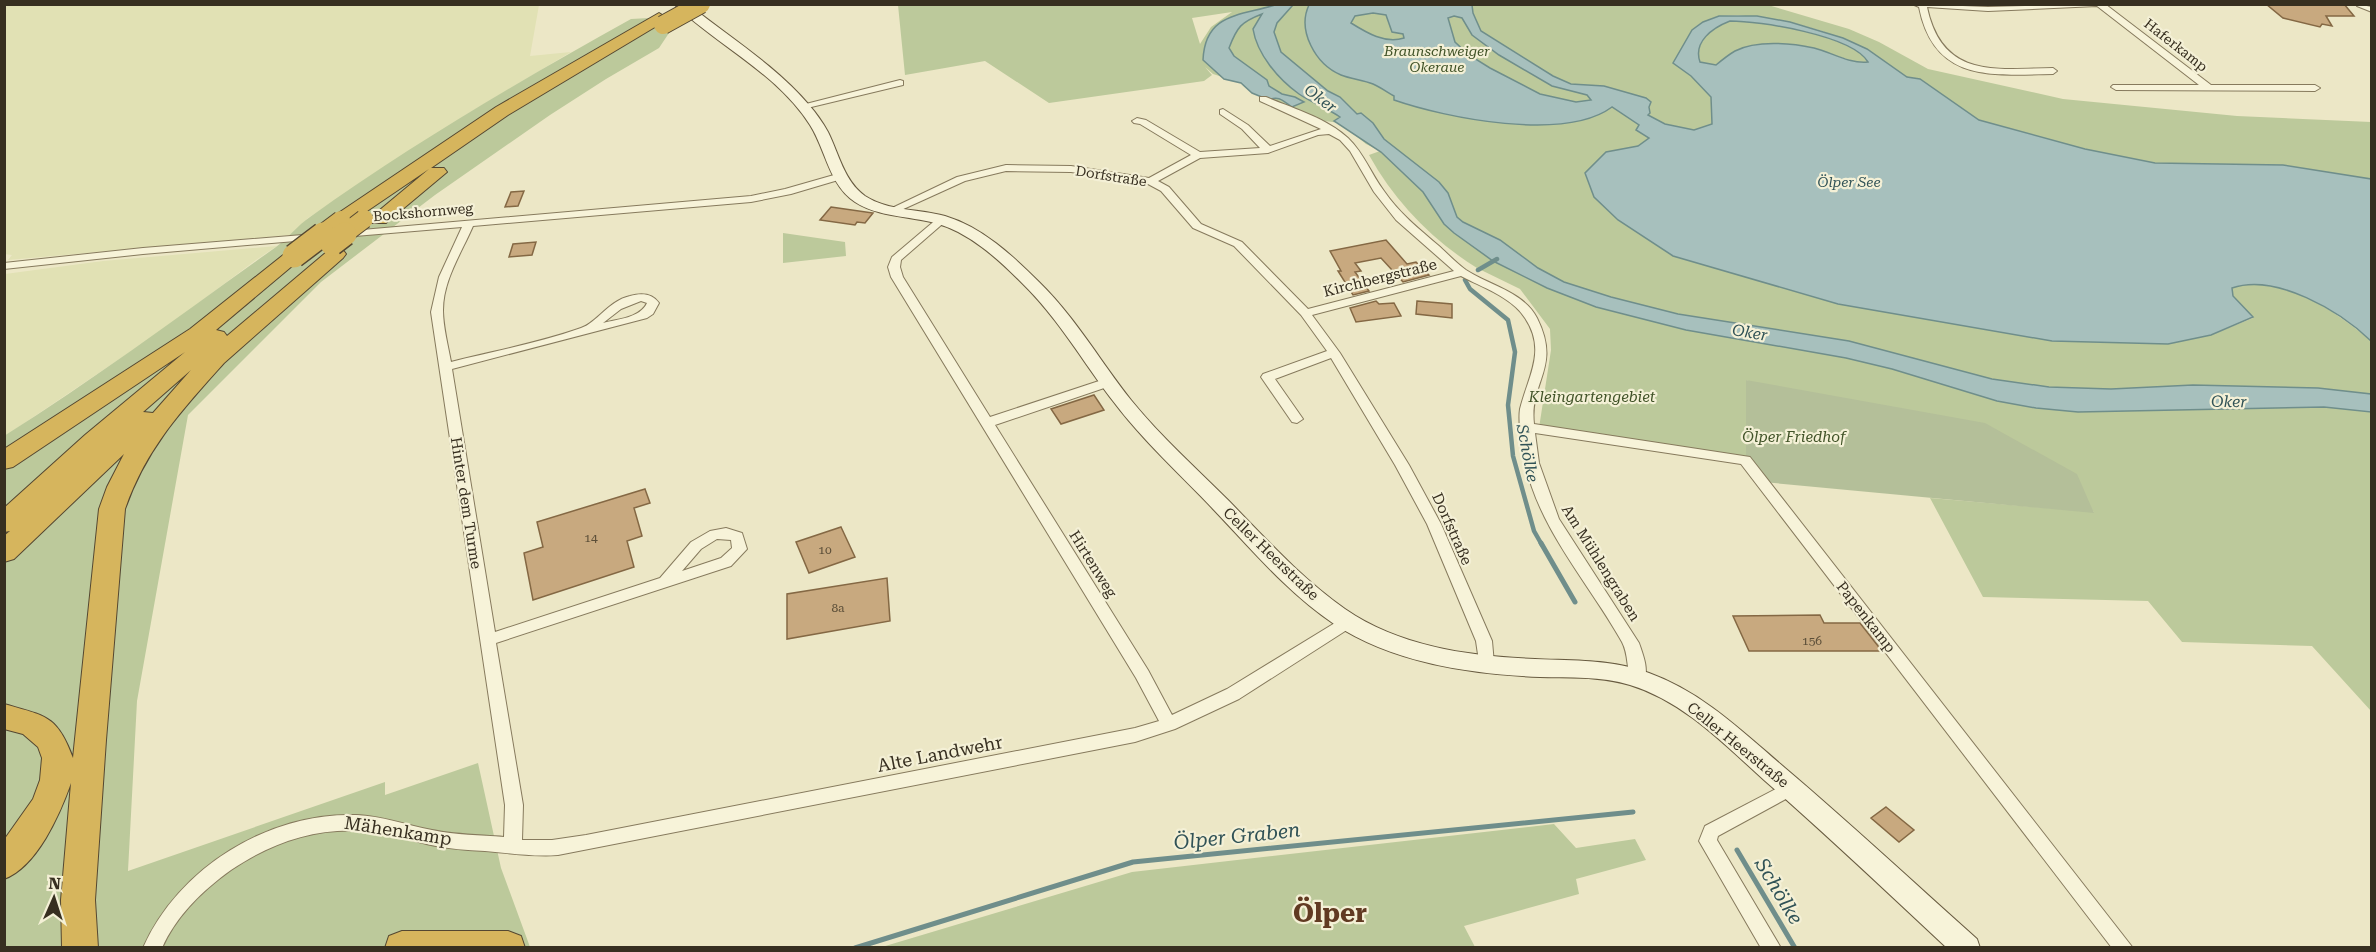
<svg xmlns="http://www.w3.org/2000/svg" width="2376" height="952" font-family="'Roboto Serif',serif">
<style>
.farmland{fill:#e1e1b4}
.green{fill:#bcc99b;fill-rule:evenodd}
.cemetery{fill:#b4bf99}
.water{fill:#a7c0bd;stroke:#6f8e8b;stroke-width:1.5;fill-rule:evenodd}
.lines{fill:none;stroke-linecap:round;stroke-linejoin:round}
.stream-far1{stroke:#6f8e8b;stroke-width:4.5}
.stream{stroke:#6f8e8b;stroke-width:5}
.building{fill:#c8a97f;stroke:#846844;stroke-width:1.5}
.street-casing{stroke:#867a5d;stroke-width:2}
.secondary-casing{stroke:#685b40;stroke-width:2}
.highway-casing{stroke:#544731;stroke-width:2}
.street{fill:#f7f3d9;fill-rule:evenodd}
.secondary{fill:#f7f3d9;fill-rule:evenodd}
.highway{fill:#d6b55d;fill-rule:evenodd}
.highway-bridge-far1-casing{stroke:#544731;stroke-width:20;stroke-linecap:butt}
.highway-bridge-casing{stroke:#544731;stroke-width:26;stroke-linecap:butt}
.highway-bridge-far1{stroke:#d6b55d;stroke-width:18}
.highway-bridge{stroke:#d6b55d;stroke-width:23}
.labels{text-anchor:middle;stroke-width:4.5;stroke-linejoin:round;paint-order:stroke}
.number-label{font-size:12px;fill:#5b4e38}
.far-street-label{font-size:14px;fill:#372f20;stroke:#f4f0d6}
.far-park-label{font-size:14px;font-style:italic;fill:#415328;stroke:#f4f0d6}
.far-water-label{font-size:14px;font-style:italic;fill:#305256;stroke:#f4f0d6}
.street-label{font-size:15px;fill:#372f20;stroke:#f4f0d6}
.park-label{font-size:15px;font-style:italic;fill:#415328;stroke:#f4f0d6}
.water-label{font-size:16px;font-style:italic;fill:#305256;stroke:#f4f0d6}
.near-street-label{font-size:18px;fill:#372f20;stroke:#f4f0d6}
.near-water-label{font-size:20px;font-style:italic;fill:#305256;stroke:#f4f0d6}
.near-district-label{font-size:26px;font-weight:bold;fill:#613a22;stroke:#f4f0d6}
</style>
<rect width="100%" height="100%" fill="#ece7c6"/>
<path class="farmland" d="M4,5h541h-6l-9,51 41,-4 -104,62 -159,104 -18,17 -282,25 4,-5 -8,-1z
M277,246l-21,14 -95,71 -156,105v-162l98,-13z"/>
<path class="green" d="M898,5h870l81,24 30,13 49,27 135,30 174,17 134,6v57l-88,-14 -128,-2 -70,-14 -106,-29 -59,-41 -13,-2 -40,-28 -45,-18 -32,-9 -52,-7 -19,1 -16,6 -20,48 8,6 20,21 1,27 -18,6 -29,-6 -28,5 13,9 -12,8 -32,7 -12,44 24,23 55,36 538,79 42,-17 -20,-22 -1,-8c47,-16 105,24 139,53v370l-59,-65 -130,-4 -34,-41 -165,-4 -53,-99 164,14 -348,-132v79l-207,-31 12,-78 -1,-21 -30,-40 -41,-20 14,-9 -16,8c-45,-28 -82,-66 -108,-113l11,-4 -14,-7 -26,-21 -23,-3 -65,-27 -11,-10 -28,-9 -8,-7 7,8 -8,6 -155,22 -64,-42 -80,14zM1232,12l-21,15 -11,17 -8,-26z
M649,18l20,15 -10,15 -53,31 -56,36 -115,80 -114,87 -133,133 -51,286 -9,170 257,-89v13l93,-32 23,105 29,79h-525l-1,-511c94,-59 182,-125 272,-189 12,-9 22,-22 34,-30 102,-73 211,-137 321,-198z
M1730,21c30,0 121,14 138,41 -19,1 -36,-9 -54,-14 -23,-5 -58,-8 -79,3 -7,4 -13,9 -19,14l-16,-3c-6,-20 12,-34 30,-41z
M783,233l62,9 1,14 -63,7z
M1554,824l22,24 59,-9 11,21 -70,19 3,15 -115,32 11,21h-593l250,-75z"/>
<path class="cemetery" d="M1746,380l239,43 92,51 17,39 -331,-31 -17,-23z"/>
<path class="water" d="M1448,4l24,1 1,8 8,18 72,45 18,8 33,2 42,12 5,4 -2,5 1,6 -2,2 17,9 29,6 18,-6 -1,-27 -20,-21 -18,-13 19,-33 11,-8 16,-6h38l33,6 53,16 24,11 40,28 13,2 59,41 106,29 70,14 128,2 88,14v162c-31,-30 -95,-68 -139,-53l1,8 20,21 -42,18 -43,9 -116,-3 -214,-37 -165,-48 -55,-36 -24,-23 -9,-24 21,-21 32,-6 11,-8 -13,-8 3,-5 -27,-18c-47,35 -166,11 -218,-7v-4c-7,-4 -14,-9 -21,-12 -10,-4 -22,-5 -32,-9 -26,-11 -44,-45 -32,-70zM1373,13l13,2 6,17 11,2 1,4c-19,6 -37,-5 -53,-15l4,-7zM1454,16l8,2 10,17 27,20 53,31 35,9 4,5 -15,2 -36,-8 -50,-26 -21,-13 -14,-13 -7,-24zM1730,21c29,0 122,14 138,41 -19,2 -37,-10 -54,-14 -23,-5 -58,-8 -79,3 -7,4 -13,9 -19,14l-16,-3c-7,-20 12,-34 30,-41z
M1275,5h18l-16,18 -3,9 7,20 47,39 12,6 17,17 4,-1 12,10 11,16 55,43 9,11 9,24 6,5 37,18 38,28 26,14 47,15 67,17 171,27 143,38 57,8 62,2 82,-4 125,3 53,6v18l-47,-5 -246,5 -42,-4 -39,-7 -105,-32 -46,-11 -160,-28 -90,-23 -49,-19 -54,-27 -39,-28 -10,-9 -21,-32 -42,-40 -47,-31 6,-4c-13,-9 -28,-14 -41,-23 -21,-15 -42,-40 -46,-65l9,-15c-21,8 -25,13 -33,34l5,8 33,24 2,6 13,8 13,3 9,5 -12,5c-8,-5 -13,-12 -23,-7l-17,-7 -11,-10 -17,-4 -21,-19c2,-47 37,-44 72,-55z"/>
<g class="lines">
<path class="stream-far1" d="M1478,270l19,-11
M1465,280l5,9 38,31 7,32 -7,53 5,51 21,75 8,14"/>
<path class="stream" d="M1541,543l34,59
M1737,850l58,98
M855,948l278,-86 500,-50"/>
</g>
<path class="building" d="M2266,4h78l10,12h-28l6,10 -10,-2 -2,3 -37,-9z
M524,191l-6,15 -13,1 6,-15z
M831,207l42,6 -8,10 -8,-1 -2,3 -35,-5z
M1386,240l21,24 9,-2 13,13 -26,7 -22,-24 -26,5 6,8 -6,1 14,19 -16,4 -15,-24h3l-11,-20z
M536,242l-4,13 -23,2 4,-13z
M1376,301l3,3 15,-1 7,13 -45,6 -6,-14z
M1417,301l35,3v14l-36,-4z
M1094,395l10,15 -43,14 -10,-15z
M645,489l5,14 -16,5 8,28 -15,5 7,26 -101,33 -9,-47 19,-6 -6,-25z
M841,527l14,30 -46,16 -13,-31z
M887,578l3,43 -103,18v-45z
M1820,615l4,8h36l22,28h-133l-16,-35z
M1886,807l28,23 -15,12 -28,-24z"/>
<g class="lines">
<defs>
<path id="street" d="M1912,4l76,3 117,-3 106,81h104l5,3 -5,3 -199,-1 -5,-3 2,-2h86l-102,-79 -109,5 -61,-4c15,72 69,62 126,61l4,3 -4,3c-61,1 -119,9 -134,-67z
M2356,4l16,3v5l-15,-6z
M900,80l3,1v4l-100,24 -5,-3z
M1260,97h6c26,11 61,21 82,41 16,15 23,36 36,53 15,22 35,38 55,55 9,8 17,17 27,24 23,15 58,22 71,48 25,50 -8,63 -3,106l216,33 383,491h-21l-371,-484 -206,-31 4,30 20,56 80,124c4,12 10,26 5,38l-6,2 -6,-2c-6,-11 -3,-26 -10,-39 -33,-59 -82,-111 -97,-179 -3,-14 -7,-41 -5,-54 8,-33 27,-58 5,-91 -13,-21 -44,-31 -64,-42l-149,39 28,38 69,112 32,59 51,117 2,23 -2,4 -6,2 -6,-2 -4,-27 -49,-117 -32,-59 -64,-107 -56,21 28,40 -6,4 -5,-1 -31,-45 2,-3 64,-23 -26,-36 -67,-69 -41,-18 -32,-37 -13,-7 -77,-12 -65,-1 -41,10 -66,30h-8l-1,-2 67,-32 49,-12 65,1 78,12 42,-23 -51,-31 -6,-1 -2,-2 5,-3 9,2 54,32 60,-4 -18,-19 -22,-15v-4l3,-1 25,16 22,21 51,-17 -61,-28zM1329,134l11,6 10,11 24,41 22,28 58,51 -146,38 -66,-67 -41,-18 -32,-37 -11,-6 42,-23 68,-5 50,-18z
M841,173l4,1v4l-54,16 -40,8 -278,24c-11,26 -30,54 -30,84 0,17 5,35 8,52 43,-11 88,-19 130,-34 16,-5 27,-27 49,-32 11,-3 22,-3 29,7l-6,11 -6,4 -195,51 43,263 165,-54 31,-36 19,-11 16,-3 16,5 5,16 -16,17 -235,77 27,162 -1,35h30l34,-5 549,-107 24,-7 -23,-43 -245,-401 -3,-10 4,-10 46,-39 4,-1 5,3 -46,40 -1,7 3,10 87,140 115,-38h8l2,3 -2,3 -118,40 153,245 24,45 55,-26 116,-71 5,-2 5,2 3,4 -3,4 -114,73 -64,30 -40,13 -577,113c-25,2 -48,-2 -73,-4 -18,-1 -36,-2 -54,-6 -15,-3 -30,-9 -45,-11 -56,-11 -108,4 -155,36 -28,20 -55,46 -69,78h-19c35,-80 126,-136 213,-133 26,1 50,10 76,15 24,5 48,5 72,7l1,-32 -74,-493 8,-35 23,-50 -119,10 -4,-1v-4l412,-36 34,-7zM641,301l6,2c-7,15 -29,16 -44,20l18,-14zM717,539l14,1 1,8 -11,10 -39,13 19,-22z
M315,234l4,1v4l-176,15 -139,15v-6l139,-15z
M1791,781l6,2 2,5 -2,5 -79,43 -1,4 64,108h-20l-62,-107 6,-15z"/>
<path id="secondary" d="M674,4h14c41,33 87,61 121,101 7,8 14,18 19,27 11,22 16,49 37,64 23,15 54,13 80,20 37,11 68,40 94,66 36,35 61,79 92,118 30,37 65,68 98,101 37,38 72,77 116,108 55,38 124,47 190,50 39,2 77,0 114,14 53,19 94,59 136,95 65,55 128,114 192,171l3,9h-33c-61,-57 -121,-114 -183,-168 -40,-36 -81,-79 -134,-95 -29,-9 -60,-7 -90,-8 -70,-3 -147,-14 -206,-53 -46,-31 -82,-74 -120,-114 -34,-36 -71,-69 -101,-109 -30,-39 -55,-83 -91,-118 -24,-24 -53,-51 -87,-60 -26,-7 -57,-6 -80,-21 -26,-17 -29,-52 -45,-77 -33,-52 -92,-79 -136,-121z"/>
<path id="highway" d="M659,13l8,5 -2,3 -157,94 -77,53h13l3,4 -61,51h-14l-3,-4 60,-50 -81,55h-14l-3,-4 3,-4 162,-109z
M336,248l7,2 3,4 -3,4 -119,105c-42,47 -78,85 -99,146l-19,231 -11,160 3,48h-36l-1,-48 10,-117c-11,31 -34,84 -67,96v-39l29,-41 7,-19 2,-22 -4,-11 -15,-13 -19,-5v-25c42,12 53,11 69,54l26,-249 8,-22 17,-33 -110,105 -10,3v-26l6,-5 -6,1v-24l81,-73 100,-83 -172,115 -9,2v-20l186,-120 97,-77 7,-2 7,2 3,4 -88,74 8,2 3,4 102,-86zM191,370l-38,43 -10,-1z
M402,931h106l13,5 4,12h-140l4,-12z"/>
</defs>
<use href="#street" class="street-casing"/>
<use href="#secondary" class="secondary-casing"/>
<use href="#highway" class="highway-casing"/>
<use href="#street" class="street"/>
<use href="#secondary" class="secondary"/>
<use href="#highway" class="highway"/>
<defs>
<path id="highway-bridge-far1" d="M663,25l38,-21
M321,235l20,-15
M343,235l21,-16"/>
<path id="highway-bridge" d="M332,244l13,-10
M294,256l29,-22"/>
</defs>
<use href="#highway-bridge-far1" class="highway-bridge-far1-casing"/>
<use href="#highway-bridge" class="highway-bridge-casing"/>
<use href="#highway-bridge-far1" class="highway-bridge-far1"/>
<use href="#highway-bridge" class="highway-bridge"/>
</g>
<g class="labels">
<g class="number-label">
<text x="591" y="542">14</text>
<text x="825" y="554">10</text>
<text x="838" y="612">8a</text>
<text x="1812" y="645">156</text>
</g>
<g class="far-street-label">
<text transform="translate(2176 45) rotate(38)" y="5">Haferkamp</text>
<text transform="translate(1111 176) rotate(9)" y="5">Dorfstraße</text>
<text transform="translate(423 212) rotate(-5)" y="5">Bockshornweg</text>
</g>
<g class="far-park-label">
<text x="1437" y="56">Braunschweiger<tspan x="1437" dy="16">Okeraue</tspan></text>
</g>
<g class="far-water-label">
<text x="1849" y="187">Ölper See</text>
</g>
<g class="street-label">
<text transform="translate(1380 278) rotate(-14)" y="5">Kirchbergstraße</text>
<text transform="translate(466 503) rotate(81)" y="5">Hinter dem Turme</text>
<text transform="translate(1452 529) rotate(66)" y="5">Dorfstraße</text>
<text transform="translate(1271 554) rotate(44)" y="5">Celler Heerstraße</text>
<text transform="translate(1601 563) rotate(58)" y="5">Am Mühlengraben</text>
<text transform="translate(1093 564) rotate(58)" y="5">Hirtenweg</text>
<text transform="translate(1866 617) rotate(52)" y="5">Papenkamp</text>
<text transform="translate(1738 745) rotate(39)" y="5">Celler Heerstraße</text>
</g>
<g class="park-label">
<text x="1592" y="402">Kleingartengebiet</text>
<text x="1794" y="442">Ölper Friedhof</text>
</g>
<g class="water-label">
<text transform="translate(1321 98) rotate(37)" y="6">Oker</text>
<text transform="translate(1750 332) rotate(9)" y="6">Oker</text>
<text transform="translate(2229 401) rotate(1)" y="6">Oker</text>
<text transform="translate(1528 453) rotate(79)" y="6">Schölke</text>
</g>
<g class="near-street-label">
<text transform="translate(940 754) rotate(-11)" y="6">Alte Landwehr</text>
<text transform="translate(398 831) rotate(9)" y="6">Mähenkamp</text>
</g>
<g class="near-water-label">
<text transform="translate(1237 836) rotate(-6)" y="7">Ölper Graben</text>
<text transform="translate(1779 891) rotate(59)" y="7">Schölke</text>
</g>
<g class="near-district-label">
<text x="1330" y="922">Ölper</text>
</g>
</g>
<rect width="2376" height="952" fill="none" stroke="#372f20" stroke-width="12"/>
<g transform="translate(54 898) rotate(3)" stroke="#f4f0d6" stroke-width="4.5" paint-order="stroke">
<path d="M0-4.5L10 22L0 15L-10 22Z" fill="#372f20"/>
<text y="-9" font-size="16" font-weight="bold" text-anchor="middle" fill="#372f20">N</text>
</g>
</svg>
